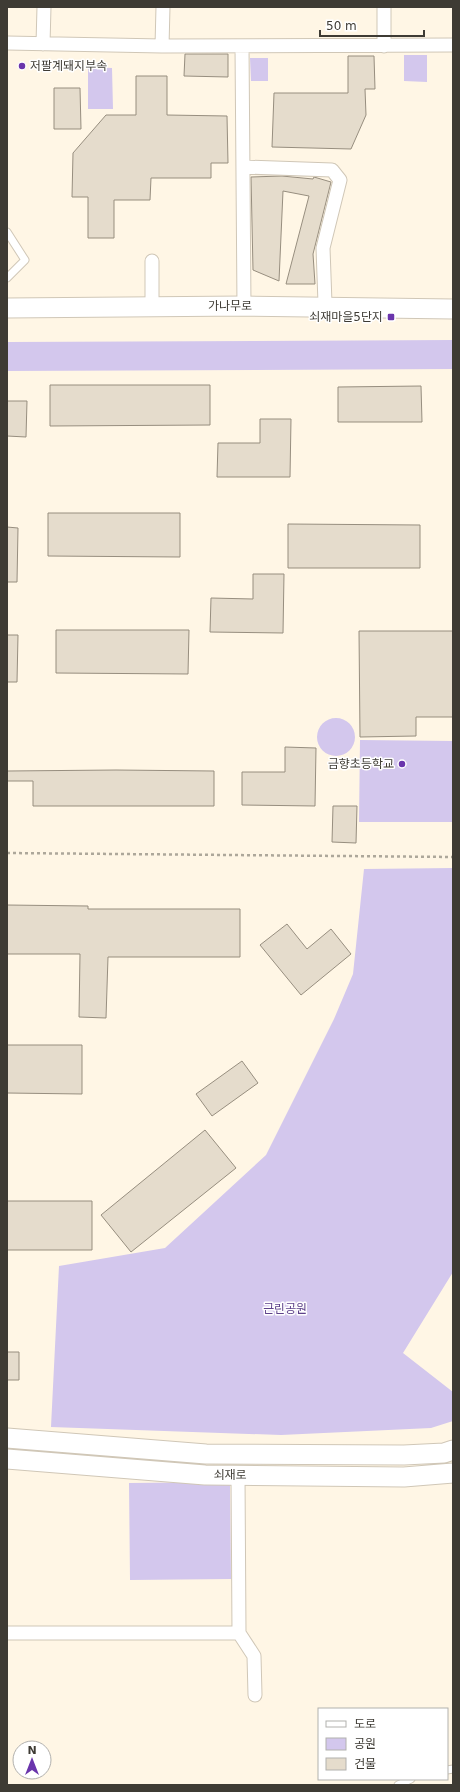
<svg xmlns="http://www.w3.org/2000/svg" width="460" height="1792" font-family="'DejaVu Sans','Noto Sans KR',sans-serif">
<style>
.green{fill:#d3c7ed}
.building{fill:#e5dccc;stroke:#978e7f}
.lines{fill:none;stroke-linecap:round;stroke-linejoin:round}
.lane-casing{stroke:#d0c7b7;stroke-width:9}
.street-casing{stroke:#d0c7b7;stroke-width:15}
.secondary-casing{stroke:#d0c7b7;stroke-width:21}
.path{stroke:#ada79a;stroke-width:2.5;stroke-dasharray:3 3;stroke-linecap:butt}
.lane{stroke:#fff;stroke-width:7}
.street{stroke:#fff;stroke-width:13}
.secondary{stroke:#fff;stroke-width:19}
.poi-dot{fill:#6a35ac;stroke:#fff;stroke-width:1.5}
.labels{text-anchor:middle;stroke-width:3;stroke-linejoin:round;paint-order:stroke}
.poi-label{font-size:12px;fill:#3e3b34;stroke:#fff;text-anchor:end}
.street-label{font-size:12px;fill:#3e3b34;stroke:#fff}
.park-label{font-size:12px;fill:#5e428a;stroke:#fff}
</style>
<rect width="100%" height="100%" fill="#fff6e5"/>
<path class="green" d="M404,55h23v27l-23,-1z
M250,58h18v23h-17z
M88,67l24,1 1,41h-25z
M453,340v29l-446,2v-29z
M317 737a19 19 0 1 1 38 0a19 19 0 1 1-38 0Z
M360,740l93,1v81h-94z
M453,868v404l-50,81 50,39v29l-22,7 -150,7 -230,-8 8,-161 106,-18 101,-93 68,-136 19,-45 11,-105z
M230,1482l1,97 -101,1 -1,-97z"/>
<path class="building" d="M185,54h43v23l-44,-1z
M348,56h26l1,33h-10l1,26 -15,34 -79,-2 2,-54h74z
M136,76h31v39l60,1 1,47h-17v15h-60l-1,22h-36v38h-26v-41h-16l1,-44 33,-38h30z
M54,88h26l1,41h-27z
M282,176l31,3 1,-2 17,5 -18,72 2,30h-29l23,-88 -26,-5 -4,90 -26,-11 -2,-93z
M50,385h160v40l-160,1z
M421,386l1,36h-84v-35z
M7,401h20l-1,36 -19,-1z
M260,419h31l-1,58h-73l1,-34h42z
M48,513h132v44l-132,-1z
M288,524l132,1v43h-132z
M7,527l11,1 -1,54h-10z
M253,574h31l-1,59 -73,-1 1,-34 42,1z
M56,630h133l-1,44 -132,-1z
M359,631h94v86h-37v19l-56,1z
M7,635h11l-1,47h-10z
M285,747l31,1 -1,58 -73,-1v-33h43z
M116,770l98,1v35h-181v-25h-26v-10z
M333,806h24l-1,37 -24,-1z
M7,905l81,1v3h152v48h-132l-2,61 -27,-1 1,-63h-73z
M287,924l20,25 24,-20 20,25 -50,41 -41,-50z
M7,1045h75v49l-75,-1z
M242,1061l16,22 -46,33 -16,-22z
M205,1130l31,38 -105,84 -30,-37z
M7,1201h85v49h-85z
M7,1352h12v28h-12z"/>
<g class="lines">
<defs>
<path id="lane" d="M7,232l18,28 -18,18
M447,1770l6,-1
M398,1785l13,-6"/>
<path id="street" d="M7,43l155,3 291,-1
M43,44l1,-37
M162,46l1,-39
M242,46l2,260
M384,46v-39
M243,167l89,3 8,10 -17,68 2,55
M152,307v-46
M7,1633h232l-1,-158
M239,1633l15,23 1,39"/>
<path id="secondary" d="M7,308l237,-2 209,3
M7,1438l199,16 198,1 40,-2 9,-3
M7,1459l198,16 199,2 49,-4"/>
</defs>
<use href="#lane" class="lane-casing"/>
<use href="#street" class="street-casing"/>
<use href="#secondary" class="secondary-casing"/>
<path class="path" d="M7,853l446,4"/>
<use href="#lane" class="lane"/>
<use href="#street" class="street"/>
<use href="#secondary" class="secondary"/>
</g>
<g class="poi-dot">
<circle cx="22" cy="66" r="4"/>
<rect x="387" y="313" width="8" height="8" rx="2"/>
<circle cx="402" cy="764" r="4"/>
</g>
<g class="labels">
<g class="poi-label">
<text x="30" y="70" text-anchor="start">저팔계돼지부속</text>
<text x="383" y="321">쇠재마을5단지</text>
<text x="394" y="768">금향초등학교</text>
</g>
<g class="street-label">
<text x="230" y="310">가나무로</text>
<text x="230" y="1479">쇠재로</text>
</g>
<g class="park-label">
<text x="285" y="1313">근린공원</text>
</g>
</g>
<rect width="460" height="1792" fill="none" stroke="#3e3b34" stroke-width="16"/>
<rect x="318" y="1708" width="130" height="72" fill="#ffffff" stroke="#b2b1ae"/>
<rect x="326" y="1721" width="20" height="6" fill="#ffffff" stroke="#b2b1ae"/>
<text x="354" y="1728" font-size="12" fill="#3e3b34">도로</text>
<rect x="326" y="1738" width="20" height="12" fill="#d3c7ed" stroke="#b2b1ae"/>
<text x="354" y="1748" font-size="12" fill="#3e3b34">공원</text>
<rect x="326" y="1758" width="20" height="12" fill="#e5dccc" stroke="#b2b1ae"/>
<text x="354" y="1768" font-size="12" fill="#3e3b34">건물</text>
<g transform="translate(32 1760)"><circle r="19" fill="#ffffff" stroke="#b2b1ae"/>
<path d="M0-3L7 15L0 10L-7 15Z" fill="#6a35ac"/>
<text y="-6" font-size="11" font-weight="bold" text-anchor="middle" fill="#3e3b34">N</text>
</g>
<path d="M320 30v6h104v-6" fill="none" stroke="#3e3b34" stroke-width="2"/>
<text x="326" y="30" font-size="12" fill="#3e3b34" stroke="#ffffff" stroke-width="3" paint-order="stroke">50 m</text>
</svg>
